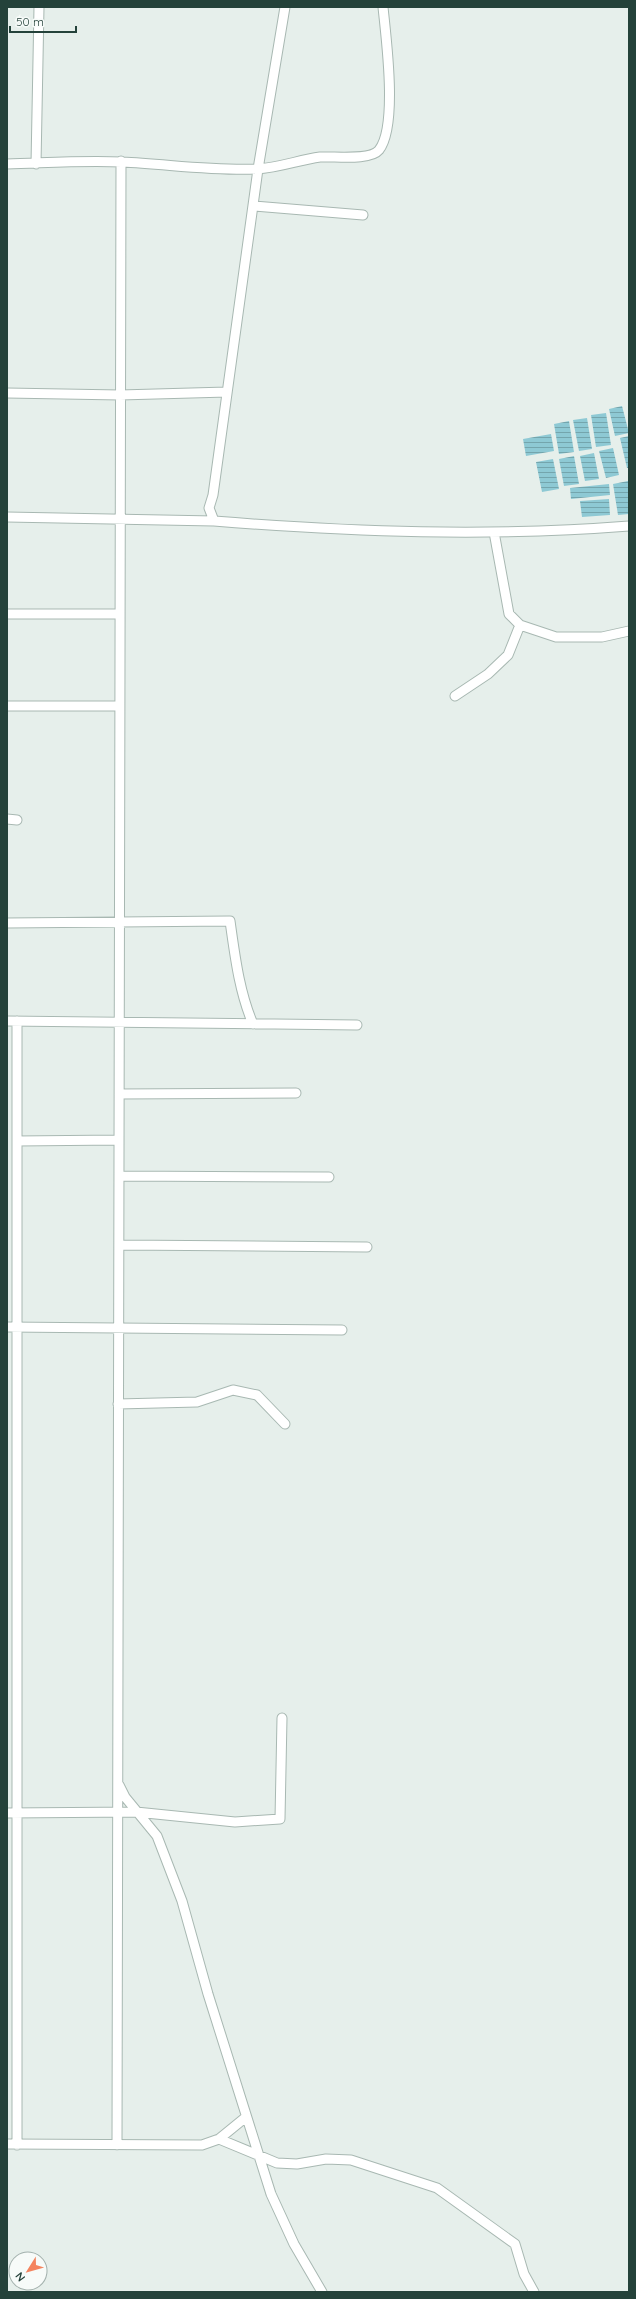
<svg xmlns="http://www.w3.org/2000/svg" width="636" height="2299" font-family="Quicksand,sans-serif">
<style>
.water{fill:url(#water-rules)}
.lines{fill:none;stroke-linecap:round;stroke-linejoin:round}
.minor-casing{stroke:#a8b8b2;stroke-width:11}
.minor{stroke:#fff;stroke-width:9}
</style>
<defs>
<pattern id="water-rules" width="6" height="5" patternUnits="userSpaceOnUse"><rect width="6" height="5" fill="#8ec9d4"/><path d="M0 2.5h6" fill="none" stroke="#74a5ad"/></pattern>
</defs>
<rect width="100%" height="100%" fill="#e6efeb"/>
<path class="water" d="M622,406l7,27 -14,3 -6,-27z
M606,413l5,32 -15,2 -5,-32z
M587,418l5,31 -13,2 -6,-31z
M569,421l5,31 -15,2 -5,-30z
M551,434l3,17 -28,5 -3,-17z
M629,436v32h-2l-7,-30z
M613,448l6,27 -13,3 -7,-27z
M594,453l5,26 -14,2 -5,-25z
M574,456l5,28 -15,2 -5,-27z
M553,459l6,30 -17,3 -6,-30z
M628,481l1,33 -11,1 -5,-31z
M609,484l1,11 -39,4 -1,-11z
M609,499l1,16 -28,2 -2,-16z"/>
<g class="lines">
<defs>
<path id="minor" d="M285,7l-27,162 -45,326 -4,13 5,13c138,11 276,16 415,5
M7,164c38,-1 77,-4 115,-2 45,2 90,9 135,7 21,-1 42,-9 63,-12 14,-1 50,4 59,-7 19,-24 7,-112 4,-143
M36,164l3,-157
M254,206l109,9
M7,393l113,2 107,-3
M7,517l207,4
M494,532l15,82 11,11 36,12h46l27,-6
M7,614h112
M455,696l33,-22 20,-19 12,-30
M7,706h111
M7,819l10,1
M7,923l223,-2c5,35 9,70 23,103
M7,1021l350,4
M119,1094l177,-1
M17,1141l102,-1
M119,1176l210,1
M119,1245l248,2
M7,1327l335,3
M118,1404l79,-2 36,-12 24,5 28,29
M119,1785l6,12 32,39 25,65 26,93 63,200 23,50 28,48
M7,1813l129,-1 99,10 45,-3 2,-101
M219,2139l58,24 20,1 29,-5 25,1 86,28 78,56 9,30 10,18
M7,2144l195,1 17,-6 27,-22
M17,2145v-1124
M117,2145l4,-1984"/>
</defs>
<use href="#minor" class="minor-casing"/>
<use href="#minor" class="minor"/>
</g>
<rect width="636" height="2299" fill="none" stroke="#24423a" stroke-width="16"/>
<g transform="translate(28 2271) rotate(233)"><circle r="19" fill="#f7fbf9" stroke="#a3b1ad"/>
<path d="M0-3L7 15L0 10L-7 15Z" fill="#f4845f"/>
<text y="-6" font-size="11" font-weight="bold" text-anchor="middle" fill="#24423a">N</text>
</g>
<path d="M10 26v6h66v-6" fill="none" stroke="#24423a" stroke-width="2"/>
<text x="16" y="26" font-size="12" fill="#24423a" stroke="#f7fbf9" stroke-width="3" paint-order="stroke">50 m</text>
</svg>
